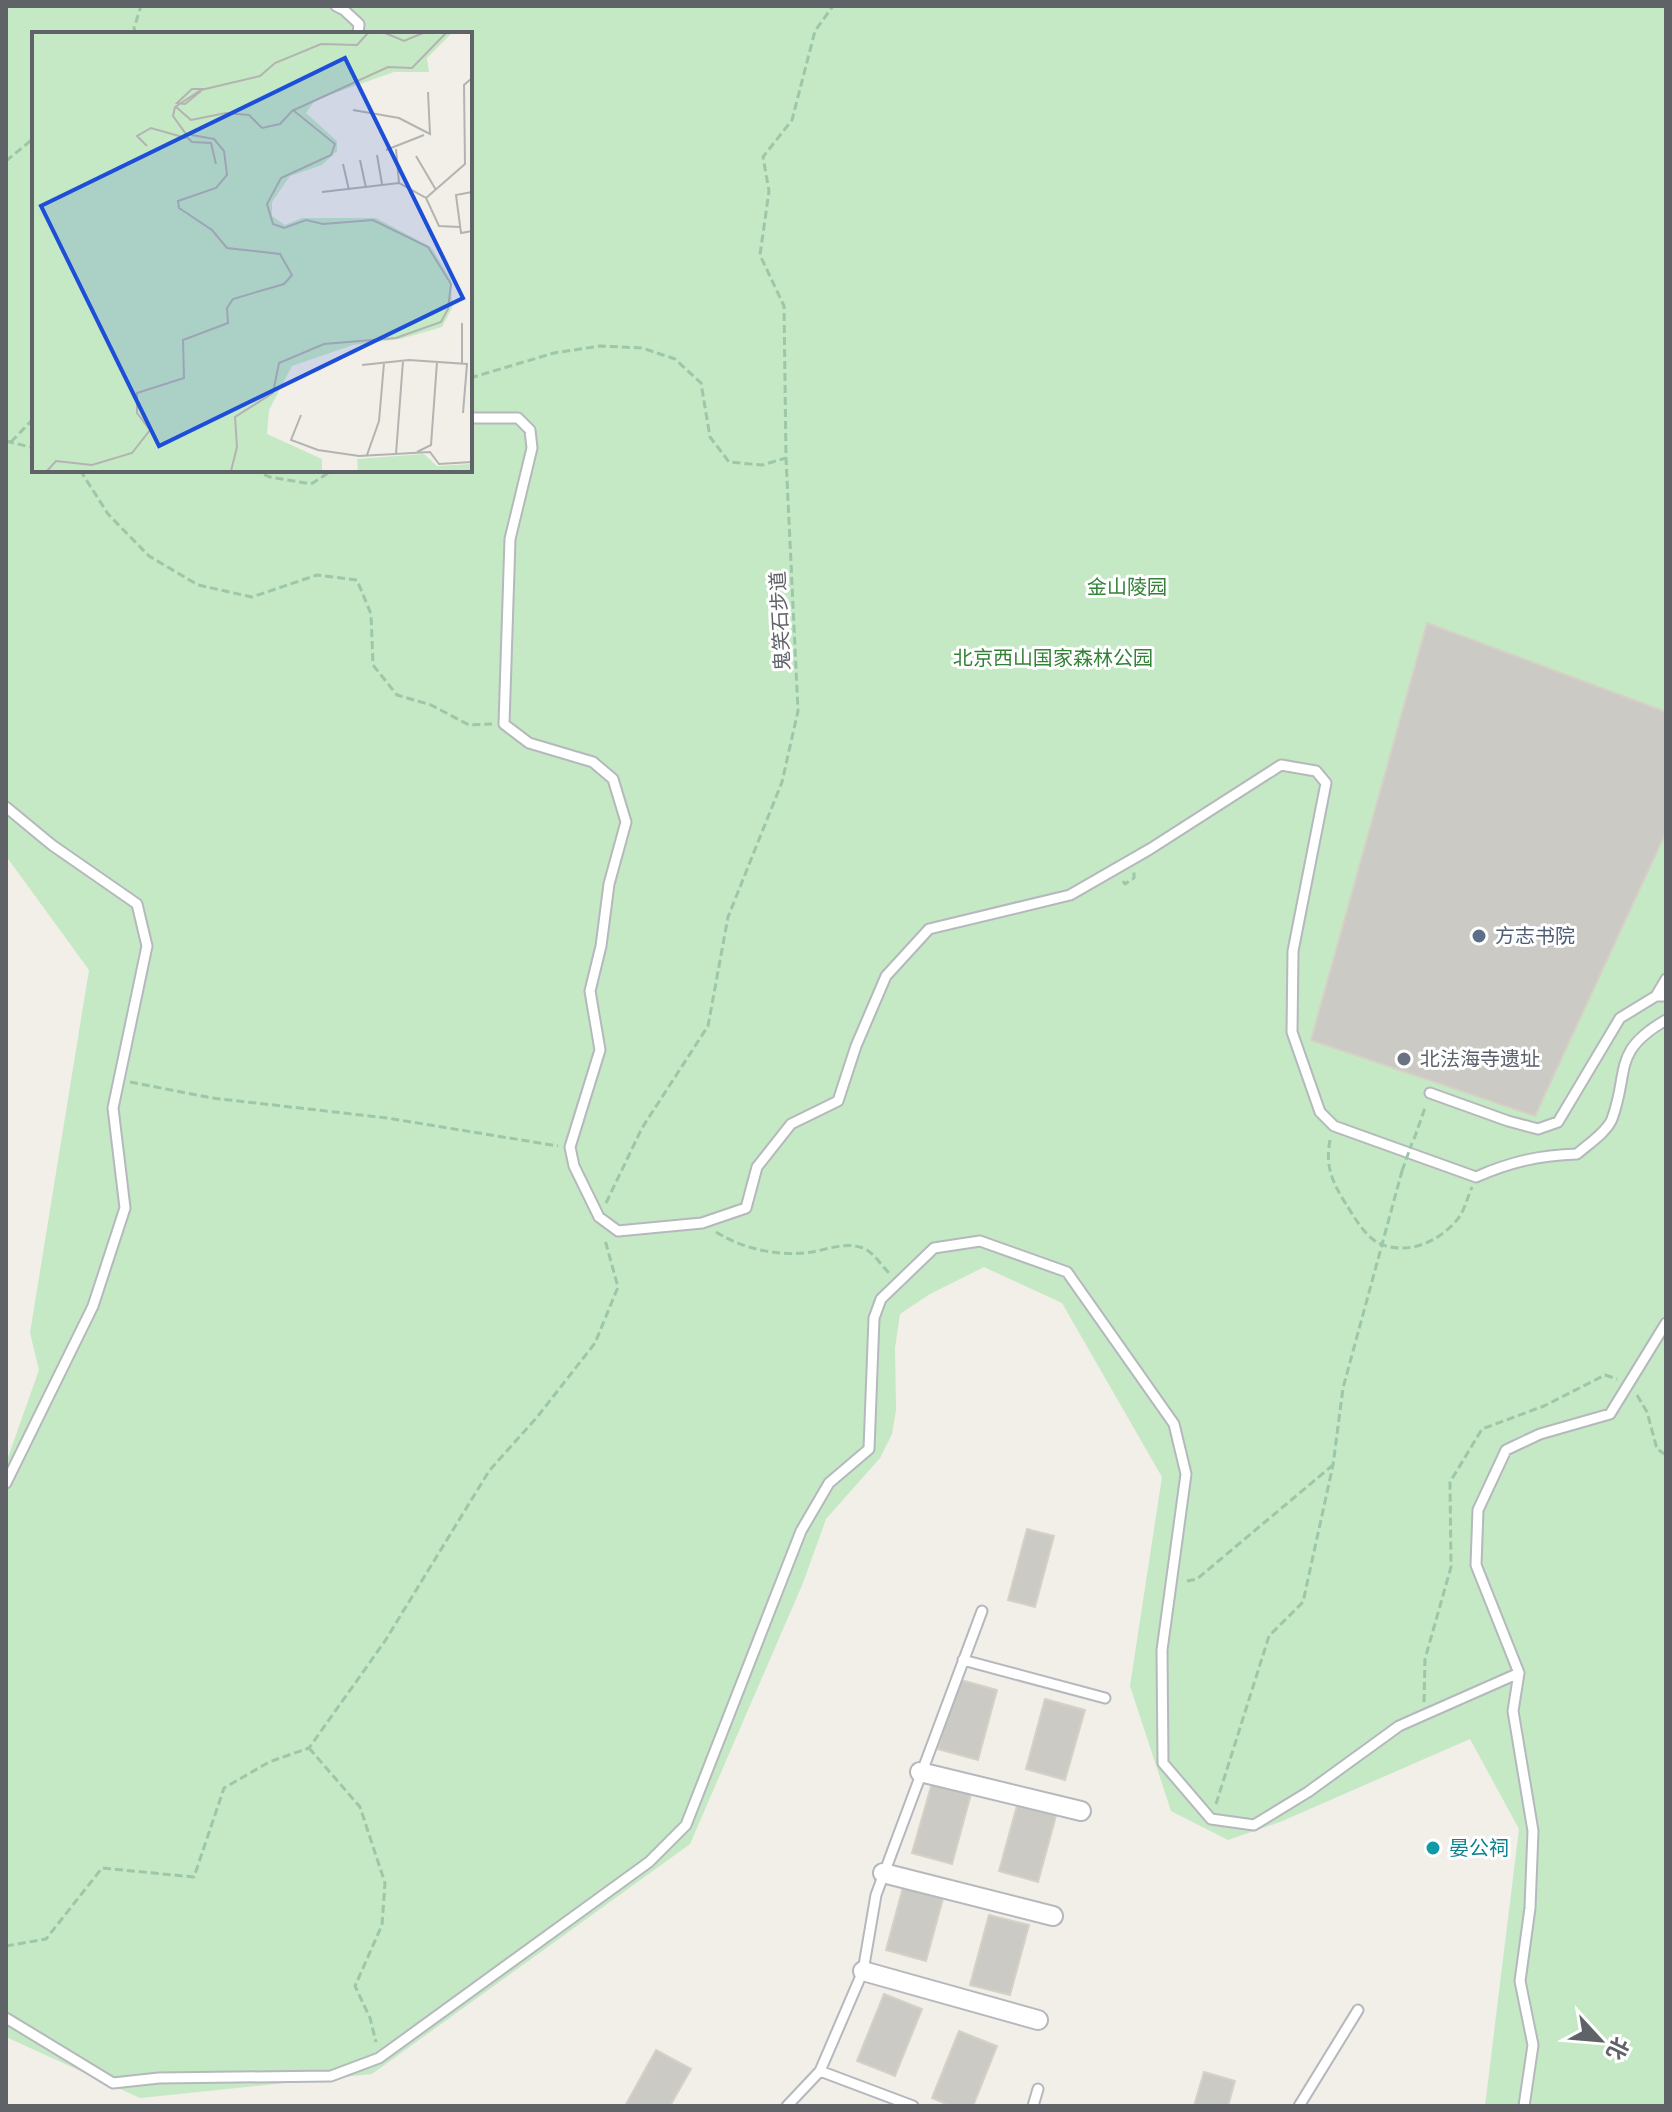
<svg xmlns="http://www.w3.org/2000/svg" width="1672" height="2112" font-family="'Source Sans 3','Noto Sans SC',sans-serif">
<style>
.green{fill:#c5e8c5;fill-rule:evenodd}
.building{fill:#cccac5;stroke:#d6d1c6;stroke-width:2}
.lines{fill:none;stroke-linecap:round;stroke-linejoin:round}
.service-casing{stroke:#b5b8bc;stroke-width:13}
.minor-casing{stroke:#b5b8bc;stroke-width:22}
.path{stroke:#9cc7a9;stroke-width:3;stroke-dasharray:8 4;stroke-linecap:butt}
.service{stroke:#fff;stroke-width:9}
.minor{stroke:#fff;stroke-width:18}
.path-bridge{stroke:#9cc7a9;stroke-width:3;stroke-dasharray:8 4;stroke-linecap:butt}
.service-dot{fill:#5c6f8a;stroke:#fff;stroke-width:3}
.worship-dot{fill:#6b7280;stroke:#fff;stroke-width:3}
.culture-dot{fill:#0f9aa8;stroke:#fff;stroke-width:3}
.labels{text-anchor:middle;stroke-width:6;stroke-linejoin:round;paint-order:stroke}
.park-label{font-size:20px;fill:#348238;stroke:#fff}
.street-label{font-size:20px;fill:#5f6368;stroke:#fff}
.service-label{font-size:20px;fill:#4e5e75;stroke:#fff;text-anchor:start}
.worship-label{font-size:20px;fill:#5b616d;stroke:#fff;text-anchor:start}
.culture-label{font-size:20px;fill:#0d838f;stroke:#fff;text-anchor:start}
.inset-road{fill:none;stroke:#b3b3b1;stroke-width:2}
.view{fill:#1d4ed8;fill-opacity:0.15;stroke:#1d4ed8;stroke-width:4}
.inset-edge{fill:none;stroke:#5f6368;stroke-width:4}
</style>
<rect width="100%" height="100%" fill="#f1efe8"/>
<path class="green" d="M6,6h1660v2100h-181l34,-277 -49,-90 -190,83 -52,18 -57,-29 -41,-125 32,-209 -100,-174 -78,-36 -54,27 -30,20 -5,34 1,62 -4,24 -12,24 -54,61 -23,64 -113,261 -318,230 -232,24 -134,-61v-574l33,-93 -9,-37 59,-363 -83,-114zM34,34h436v436h-436z"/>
<path class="building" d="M1427,623l239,89v120l-131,284 -224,-76z
M1027,1529l27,7 -19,71 -27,-7z
M957,1679l40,11 -19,70 -40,-11z
M1045,1699l40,11 -20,70 -39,-11z
M932,1783l39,11 -19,70 -40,-11z
M1018,1802l39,10 -19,70 -39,-11z
M905,1880l40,11 -19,70 -40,-11z
M989,1915l40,10 -19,70 -40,-10z
M884,1994l38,15 -27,67 -38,-15z
M959,2031l38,15 -24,60h-22l-19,-8z
M656,2050l35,19 -21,37h-45z
M1204,2072l31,9 -7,25h-34z"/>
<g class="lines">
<defs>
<path id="service" d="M336,6l8,4 15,14 -1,10
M470,418h48l12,12 2,18 -22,91 -6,185 25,19 64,19 20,17 13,43 -17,62 -8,62 -11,45 10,59 -30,97 4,19 25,51 19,14 84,-8 44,-15 11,-41 34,-43 47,-23 18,-55 30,-70 43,-47 141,-34 80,-46 131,-84 35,6 10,12 -33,168 -1,81 28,80 14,14 142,51c34,-15 64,-22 101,-23 10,-9 30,-22 35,-35 18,-49 -1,-67 54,-99
M6,807l46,38 85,59 10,42 -34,162 12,100 -32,98 -87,177
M1656,996l10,-17
M1430,1093l78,28 30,8 20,-7 62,-104 36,-22h10
M963,1660l142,38
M1519,1673l-6,38 20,120 -3,77 -10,73 13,64 -9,61
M6,2018l107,65 46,-5 172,-2 48,-18 270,-196 37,-37 115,-294 28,-48 40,-34 5,-131 7,-19 53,-51 46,-7 87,31 107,152 12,50 -24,176 1,113 48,56 43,6 54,-33 91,-66 120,-53 -43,-108 2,-55 28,-60 34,-16 70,-20 56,-91
M820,2071l93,35
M787,2106l33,-35 43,-100 13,-76 106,-284
M1033,2106l5,-17
M1299,2106l59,-96"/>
<path id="minor" d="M920,1772l161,39
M883,1873l170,43
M863,1971l175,49"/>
</defs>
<use href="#service" class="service-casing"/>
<use href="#minor" class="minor-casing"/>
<path class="path" d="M136,34l-2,-6 7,-22
M6,161l28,-23
M470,378l84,-25 46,-7 42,2 33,11 26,24 9,54 19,25 33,3 24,-7
M6,441l28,7
M11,442l23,-24
M80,470l28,44 41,42 49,29 54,12 65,-22 40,5 14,34 2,51 24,30 34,10 38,20 23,-1
M253,470l17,7 41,7 22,-14
M1123,881l2,3 9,-6v-6
M130,1082l82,16 175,20 171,28
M1414,1139l12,-34
M1330,1140c-5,26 2,42 16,64 8,13 21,36 37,41 27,9 55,-3 73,-24 8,-8 11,-23 16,-34
M606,1203l36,-75 66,-102 20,-109 54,-135 16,-71 -12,-253 -2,-152 -24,-51 9,-64 -6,-34 29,-37 23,-89 18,-25
M716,1232c27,17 63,25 96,20 17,-3 38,-12 55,-2 8,5 15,16 22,23
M1637,1395l10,17 10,37 9,6
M1187,1581l10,-2 136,-114
M1424,1702l1,-43 26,-92 -1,-85 32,-53 62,-23 61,-31 12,4
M309,1748l51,59 25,76 -3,42 -27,61 15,32 6,24
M1216,1804l53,-168 34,-34 30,-137 10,-77 59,-217
M6,1946l40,-7 56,-71 92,9 30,-89 45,-26 40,-14 76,-107 104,-170 49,-55 57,-73 23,-56 -13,-47"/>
<use href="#service" class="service"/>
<use href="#minor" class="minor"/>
<path class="path-bridge" d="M1402,1171l10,-28"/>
</g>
<circle class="service-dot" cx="1479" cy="936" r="8"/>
<circle class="worship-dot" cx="1404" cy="1059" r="8"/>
<circle class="culture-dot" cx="1433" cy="1848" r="8"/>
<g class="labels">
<g class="park-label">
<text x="1127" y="594">金山陵园</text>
<text x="1053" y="665">北京西山国家森林公园</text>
</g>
<g class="street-label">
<text transform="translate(780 621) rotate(-93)" y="7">鬼笑石步道</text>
</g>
<g class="service-label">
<text x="1495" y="943">方志书院</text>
</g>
<g class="worship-label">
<text x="1420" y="1066">北法海寺遗址</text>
</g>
<g class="culture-label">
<text x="1449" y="1855">晏公祠</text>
</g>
</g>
<g transform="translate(32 32)">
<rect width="440" height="440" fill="#f1efe8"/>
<path d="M0,1h420l-25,25 2,14h-35l-79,28 -9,13 31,28v10l-15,14 -32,11 -18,26v14l13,9 17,-7h74l55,29 20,32 1,29 -10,19 -42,12 -47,6 -61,21 -23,44 -2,24 55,25v12h-290zM392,422l13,12 35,-2v7h-114l-1,-12z" fill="#c5e8c5"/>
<path class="inset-road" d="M353,1l19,8 19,-8M169,59l-16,13 -8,-1 15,-14h12M144,75l15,13 35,-7 23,2 13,13 18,-4 13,-14 42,34 -4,11 -50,23 -14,26 6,20 11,4 22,-8 17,4 50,-4 55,27 23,37 -3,25 -7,13 -45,16 -72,6 -45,19 -6,30 -38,24 2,30 -6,24M262,78l94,-43 24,1 34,-35M321,78l46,8 31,16 -2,-42M153,103l7,7 19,1 5,21M115,114l-10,-10 14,-8 35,10M364,117l3,34M354,118l38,-15M345,123l5,29M384,124l20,34M328,128l6,28M311,132l6,26M290,160l77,-9 27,15 13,28 21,1M440,160l-16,3 5,38 11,-2M394,166l39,-34 -1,-79 8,-7M430,332v-41M330,333l47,-5 58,4 -4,49M269,383l-10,25 27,10 41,6 71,-4 9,12 33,-2M385,420l14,-7 6,-83M364,422l7,-93M335,423l12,-34 5,-58M15,439l9,-10 36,4 40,-12 18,-23 -13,-17v-20l47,-15 -1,-38 45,-17 -1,-15 6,-9 51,-15 8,-9 -12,-21 -53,-6 -15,-18 -33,-22 -1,-7 38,-13 11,-13 -3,-24 -10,-12 -28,-5 -13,-18 2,-9 26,-17 59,-14 15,-13 46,-19 36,1 11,-12"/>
<path class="view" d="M313,26l118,240 -304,148 -118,-240z"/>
<rect width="440" height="440" class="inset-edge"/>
</g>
<rect width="1672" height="2112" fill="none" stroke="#5f6368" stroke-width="16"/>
<g transform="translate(1600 2040) rotate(116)" stroke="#ffffff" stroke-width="6" paint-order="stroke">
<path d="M0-6L14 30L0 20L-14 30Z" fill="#5f6368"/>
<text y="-12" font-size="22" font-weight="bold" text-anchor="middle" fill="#5f6368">北</text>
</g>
</svg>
